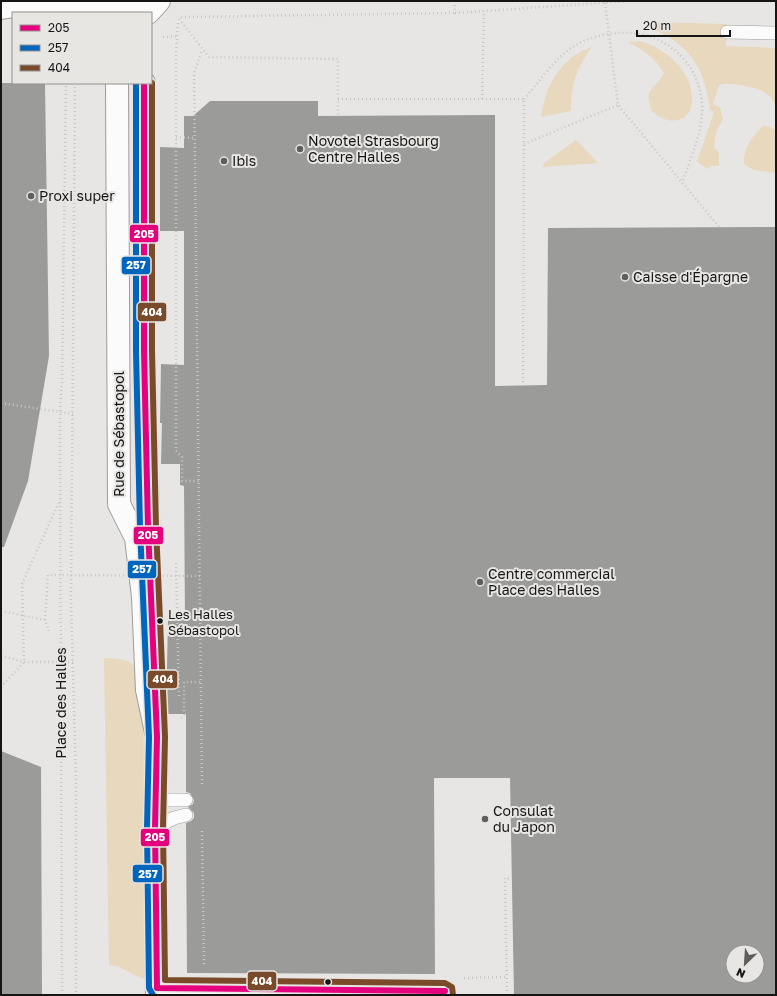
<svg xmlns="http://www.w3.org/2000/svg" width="777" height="996" font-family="'Golos Text',sans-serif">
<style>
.green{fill:#e7d8be}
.building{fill:#9b9b99;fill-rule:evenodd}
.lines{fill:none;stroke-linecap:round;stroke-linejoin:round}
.service-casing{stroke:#9e9d9c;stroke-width:14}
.minor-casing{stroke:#9e9d9c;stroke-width:24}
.path{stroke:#c7c7c7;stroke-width:2.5;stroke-dasharray:1 3;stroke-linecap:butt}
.service{stroke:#fbfbfb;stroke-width:13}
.minor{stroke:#fbfbfb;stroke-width:22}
.path-bridge{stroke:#c7c7c7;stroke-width:2.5;stroke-dasharray:1 3;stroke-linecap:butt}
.bus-1-casing{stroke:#e8e6e3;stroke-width:9}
.bus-2-casing{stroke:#e8e6e3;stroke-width:9}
.bus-3-casing{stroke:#e8e6e3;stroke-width:9}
.bus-1{stroke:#e5007d;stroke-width:6}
.bus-2{stroke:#0065bd;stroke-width:6}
.bus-3{stroke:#7a4b2a;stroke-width:6}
.poi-dot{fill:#5e5e5d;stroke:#e8e6e3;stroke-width:1.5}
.bus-dot{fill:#151514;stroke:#e8e6e3;stroke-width:1.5}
.labels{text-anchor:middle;stroke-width:4;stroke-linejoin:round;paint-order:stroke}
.bus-label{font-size:13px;fill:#151514;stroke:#e8e6e3;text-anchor:start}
.poi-label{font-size:14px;fill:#151514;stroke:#e8e6e3;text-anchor:start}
.street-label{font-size:14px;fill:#151514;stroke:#e8e6e3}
.line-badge{stroke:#e8e6e3;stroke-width:1.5}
.badge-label{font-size:11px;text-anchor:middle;font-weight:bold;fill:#fff}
</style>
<rect width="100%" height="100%" fill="#e7e6e4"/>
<path class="green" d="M647,22l80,2 -1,22 50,2v59c-2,-5 -4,-10 -9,-13 -9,-7 -37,-13 -48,-9l-6,19 7,3 3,12 -7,13 -2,15 5,6v13h-8l-3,3 -11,-7 17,-50 -4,-2c-5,-43 -22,-68 -63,-83z
M640,41c25,7 53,30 52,59 0,24 -25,26 -40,11 -10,-25 5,-21 12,-38 -9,-15 -21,-24 -37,-31z
M592,47c-15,20 -22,39 -21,64l-30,6c5,-32 19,-59 51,-70z
M763,126h5l8,5v42l-22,-3 -10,-6c-1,-15 8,-28 19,-38z
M576,140l22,23 -55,4 1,-4z
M104,658c21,1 32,1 39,24l3,297c-14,-3 -23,-13 -37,-14z"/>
<path class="building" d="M1,83h44l4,273 -21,125 -24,66h-3z
M210,101h108v15l177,-1v271l52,-1 1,-157 228,-1v768h-262l-4,-217h-76l1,196 -248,-1 -1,-150 5,-2 3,-3v-5l-6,-6 5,-3 1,-4 -4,-7 -4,-1v-78h-20l2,-94h17l-1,-134 -4,-1v-21h-19l1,-41h-2l1,-59 23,1v-134h-24v-84l24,1v-32h9zM733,952h24v24h-24z
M1,751l40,16 1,228h-41z"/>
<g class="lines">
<defs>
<path id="service" d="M727,32l49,1
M156,800h30
M155,828l19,-10 12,-3
M157,988l288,3v4"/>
<path id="minor" d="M1,8c46,-8 93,-5 139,-7
M148,13l11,-12
M117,83l2,421 17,34 7,59 4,93 10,47 -2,91 2,167
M144,83v268l5,205"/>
</defs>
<use href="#service" class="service-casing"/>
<use href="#minor" class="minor-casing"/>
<path class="path" d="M454,1l1,12 175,-12
M605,3l13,102 101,122
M181,17l274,-4
M179,19l30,38 129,2v56
M163,37l14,-1
M75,83l-4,516 5,182v214
M338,99h186l-1,287
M482,99l2,-88
M524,99c15,-17 30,-40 50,-53 8,-5 18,-8 28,-11 49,-11 96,17 100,69 2,26 -12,55 -20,79
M176,137l19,1
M524,144l94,-39
M1,403l72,11
M176,448v-395l2,-32
M176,451l6,6v24h17
M176,563l3,135
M1,611l44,9 4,11
M1,656l23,6h49
M1,687l23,-25 -2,-78 38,-84
M181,718l3,-3v-33h17
M202,784l-8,-711 8,-23
M202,831l2,135
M464,978l43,-1
M62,995l-2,-583 2,-32 4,-297
M507,995l-2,-117 6,1"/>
<use href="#service" class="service"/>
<use href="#minor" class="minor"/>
<path class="path-bridge" d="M45,620l3,-45 152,1"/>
<defs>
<path id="bus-1" d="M144,83v268l4,176 9,210 -2,91 2,160
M157,988l288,3"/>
<path id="bus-2" d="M136,83v268l4,176 9,210 -2,91 2,160 4,7"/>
<path id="bus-3" d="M152,83v268l4,176 9,210 -2,91 2,152 280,3 7,4 1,8"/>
</defs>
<use href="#bus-1" class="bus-1-casing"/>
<use href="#bus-2" class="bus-2-casing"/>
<use href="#bus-3" class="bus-3-casing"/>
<use href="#bus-1" class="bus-1"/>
<use href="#bus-2" class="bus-2"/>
<use href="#bus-3" class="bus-3"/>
</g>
<g class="poi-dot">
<circle cx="300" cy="149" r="4"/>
<circle cx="224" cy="161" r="4"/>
<circle cx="31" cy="196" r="4"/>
<circle cx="625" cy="277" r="4"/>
<circle cx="480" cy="582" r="4"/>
<circle cx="485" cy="819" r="4"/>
</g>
<g class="bus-dot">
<circle cx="160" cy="621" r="3.5"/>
<circle cx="328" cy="982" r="3.5"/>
</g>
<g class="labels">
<g class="bus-label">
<text x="168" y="619">Les Halles<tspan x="168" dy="16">Sébastopol</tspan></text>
</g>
<g class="poi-label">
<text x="308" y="146">Novotel Strasbourg<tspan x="308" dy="16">Centre Halles</tspan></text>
<text x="232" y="166">Ibis</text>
<text x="39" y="201">Proxi super</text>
<text x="633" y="282">Caisse d'Épargne</text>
<text x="488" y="579">Centre commercial<tspan x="488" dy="16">Place des Halles</tspan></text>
<text x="493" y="816">Consulat<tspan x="493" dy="16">du Japon</tspan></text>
</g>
<g class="street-label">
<text transform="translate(119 434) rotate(-90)" y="5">Rue de Sébastopol</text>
<text transform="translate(61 703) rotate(-90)" y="5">Place des Halles</text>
</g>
</g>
<g class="line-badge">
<rect x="129" y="224" width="30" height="19" rx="4" fill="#e5007d"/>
<rect x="121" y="256" width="30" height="19" rx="4" fill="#0065bd"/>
<rect x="137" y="302" width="30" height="20" rx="4" fill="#7a4b2a"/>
<rect x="133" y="526" width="31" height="19" rx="4" fill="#e5007d"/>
<rect x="127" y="560" width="30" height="19" rx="4" fill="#0065bd"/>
<rect x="147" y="670" width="31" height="19" rx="4" fill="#7a4b2a"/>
<rect x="140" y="828" width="30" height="19" rx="4" fill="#e5007d"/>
<rect x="132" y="864" width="31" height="19" rx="4" fill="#0065bd"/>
<rect x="247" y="971" width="30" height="20" rx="4" fill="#7a4b2a"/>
</g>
<g class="badge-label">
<text x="144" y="238">205</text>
<text x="136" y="269">257</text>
<text x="152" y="316">404</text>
<text x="148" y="539">205</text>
<text x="142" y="573">257</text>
<text x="163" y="683">404</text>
<text x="155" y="841">205</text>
<text x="148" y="878">257</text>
<text x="262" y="985">404</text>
</g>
<rect width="777" height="996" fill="none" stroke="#151514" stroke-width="4"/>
<rect x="12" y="12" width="140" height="72" fill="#e8e6e3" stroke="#949290"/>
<rect x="20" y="25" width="20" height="6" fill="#e5007d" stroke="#949290"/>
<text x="48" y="32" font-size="12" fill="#151514">205</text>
<rect x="20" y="45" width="20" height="6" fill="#0065bd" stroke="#949290"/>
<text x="48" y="52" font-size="12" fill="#151514">257</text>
<rect x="20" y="65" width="20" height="6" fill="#7a4b2a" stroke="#949290"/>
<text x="48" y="72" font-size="12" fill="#151514">404</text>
<g transform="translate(745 964) rotate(205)"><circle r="19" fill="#e8e6e3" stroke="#949290"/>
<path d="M0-3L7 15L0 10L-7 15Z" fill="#5e5e5d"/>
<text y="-6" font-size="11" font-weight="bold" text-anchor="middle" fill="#151514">N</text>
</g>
<path d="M637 30v6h93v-6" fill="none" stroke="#151514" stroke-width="2"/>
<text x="643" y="30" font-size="12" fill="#151514" stroke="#e8e6e3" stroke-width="3" paint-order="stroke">20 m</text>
</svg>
